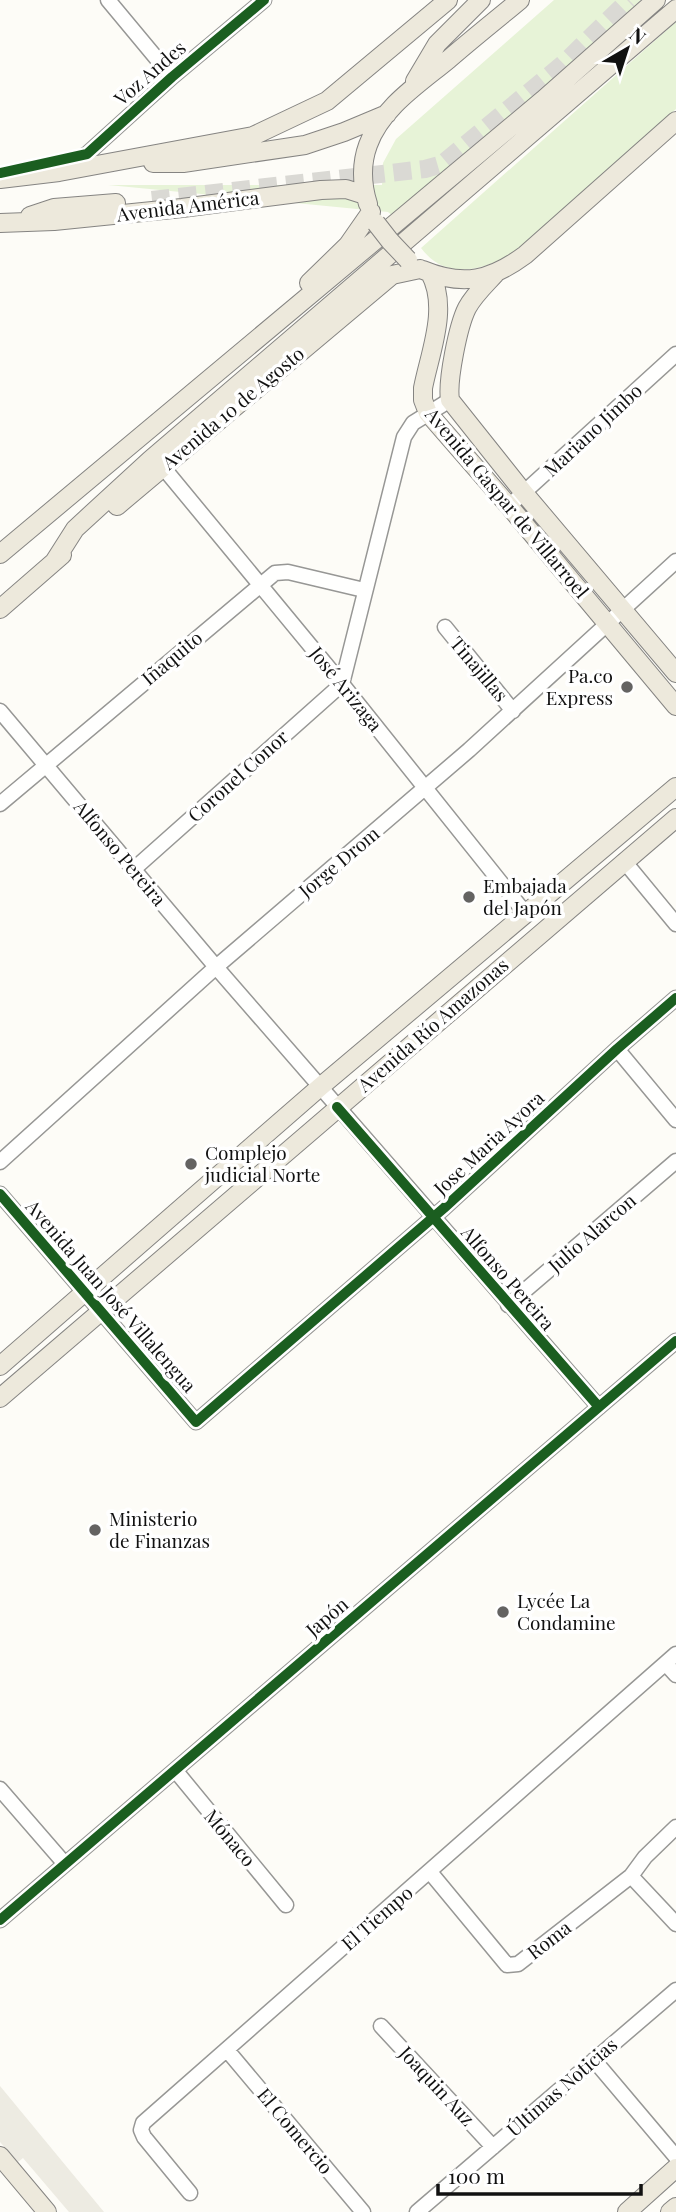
<svg xmlns="http://www.w3.org/2000/svg" width="676" height="2212" font-family="'Playfair Display',serif">
<style>
.green{fill:#e7f3d7}
.plaza{fill:#edebe2}
.lines{fill:none;stroke-linecap:round;stroke-linejoin:round}
.major-tunnel{stroke:#dad9d4;stroke-width:18;stroke-dasharray:18 9;stroke-linecap:butt}
.minor-casing{stroke:#979795;stroke-width:17}
.major-casing{stroke:#858482;stroke-width:20}
.minor{stroke:#fffffe;stroke-width:14}
.major{stroke:#ede9dc;stroke-width:18}
.major-bridge-casing{stroke:#858482;stroke-width:20;stroke-linecap:butt}
.major-bridge{stroke:#ede9dc;stroke-width:18}
.cycleway-casing{stroke:#fff;stroke-width:15}
.cycleway{stroke:#1b5e20;stroke-width:10}
.poi-dot{fill:#646362;stroke:#fff;stroke-width:2.5}
.labels{text-anchor:middle;stroke-width:7;stroke-linejoin:round;paint-order:stroke}
.street-label{font-size:19px;fill:#111;stroke:#fff}
.poi-label{font-size:19px;fill:#111;stroke:#fff;text-anchor:start}
</style>
<rect width="100%" height="100%" fill="#fdfcf7"/>
<path class="green" d="M554,0h87l-102,94 -144,124 -7,-6 -280,-27h274l1,-22 13,-24z
M676,22v87l-164,146c-32,15 -66,26 -91,-7z"/>
<path class="plaza" d="M0,2086l104,126h-35l-46,-54 -5,4 -18,-20z"/>
<g class="lines">
<path class="major-tunnel" d="M152,200l273,-31 17,-5 121,-100 66,-64"/>
<defs>
<path id="minor" d="M108,0l64,77
M65,168l22,-14 85,-77 92,-77
M162,466l180,218 184,230
M509,506l167,-152
M445,627l68,84
M0,711l216,256 383,440
M0,804l275,-231 13,-1 76,18
M624,861l52,63
M134,869l208,-185 62,-247 9,-14 37,-23
M617,1049l59,71
M0,1162l216,-195 253,-217 207,-189
M0,1194l196,228 248,-214 173,-159 59,-51
M508,1305l168,-144
M666,1664l10,11
M175,1770l111,135
M0,1789l65,75
M430,1872l77,93 11,-1 113,-88 14,-19 31,-30
M631,1876l45,48
M0,1920l676,-579
M381,2026l112,121
M227,2050l136,162
M594,2060l82,97
M190,2193l-46,-56 -3,-7 2,-7 533,-469
M417,2212l259,-222"/>
<path id="major" d="M415,81l22,-37 44,-44
M153,163h30l122,-18 39,-13 43,-18
M0,179l59,-7 194,-36 74,-35 121,-101
M368,204c-6,-19 -7,-40 0,-59 13,-37 52,-62 81,-86 23,-20 47,-39 71,-59
M30,216l24,-8 62,-5
M0,223l54,-2 128,-13 139,-18 25,-1 19,6
M423,270c41,17 68,10 102,-15l151,-134
M430,273c19,35 0,79 -7,115v12l5,13 81,93 167,200
M495,274c-10,11 -21,21 -28,34 -9,18 -20,73 -17,92l74,93 152,180
M309,283l39,-38 23,-33
M117,506l275,-231 28,-6
M0,554l543,-454 113,-100
M54,562l21,-33 75,-69 526,-451
M0,609l62,-54
M0,1366l320,-279 356,-300
M0,1398l676,-580
M0,2156l47,56
M627,2212l49,-44
M670,2212l6,-5"/>
</defs>
<use href="#minor" class="minor-casing"/>
<use href="#major" class="major-casing"/>
<use href="#minor" class="minor"/>
<use href="#major" class="major"/>
<defs>
<path id="major-bridge" d="M376,223l14,18 18,19"/>
</defs>
<use href="#major-bridge" class="major-bridge-casing"/>
<use href="#major-bridge" class="major-bridge"/>
<defs>
<path id="cycleway" d="M0,173l87,-19 85,-77 92,-77
M337,1107l262,300
M0,1194l196,228 248,-214 173,-159 59,-51
M0,1920l676,-579"/>
</defs>
<use href="#cycleway" class="cycleway-casing"/>
<use href="#cycleway" class="cycleway"/>
</g>
<g class="poi-dot">
<circle cx="627" cy="687" r="7"/>
<circle cx="469" cy="897" r="7"/>
<circle cx="191" cy="1164" r="7"/>
<circle cx="95" cy="1530" r="7"/>
<circle cx="503" cy="1612" r="7"/>
</g>
<g class="labels">
<g class="street-label">
<text transform="translate(150 73) rotate(-41)" y="7">Voz Andes</text>
<text transform="translate(188 206) rotate(-7)" y="7">Avenida América</text>
<text transform="translate(233 408) rotate(-40)" y="7">Avenida 10 de Agosto</text>
<text transform="translate(593 430) rotate(-43)" y="7">Mariano Jimbo</text>
<text transform="translate(507 503) rotate(50)" y="7">Avenida Gaspar de Villarroel</text>
<text transform="translate(172 658) rotate(-40)" y="7">Iñaquito</text>
<text transform="translate(479 669) rotate(50)" y="7">Tinajillas</text>
<text transform="translate(346 689) rotate(51)" y="7">José Arizaga</text>
<text transform="translate(238 776) rotate(-42)" y="7">Coronel Conor</text>
<text transform="translate(120 853) rotate(50)" y="7">Alfonso Pereira</text>
<text transform="translate(339 862) rotate(-40)" y="7">Jorge Drom</text>
<text transform="translate(433 1025) rotate(-41)" y="7">Avenida Río Amazonas</text>
<text transform="translate(489 1143) rotate(-43)" y="7">Jose Maria Ayora</text>
<text transform="translate(592 1233) rotate(-41)" y="7">Julio Alarcon</text>
<text transform="translate(508 1278) rotate(49)" y="7">Alfonso Pereira</text>
<text transform="translate(111 1296) rotate(49)" y="7">Avenida Juan José Villalengua</text>
<text transform="translate(327 1617) rotate(-41)" y="7">Japón</text>
<text transform="translate(230 1838) rotate(50)" y="7">Mónaco</text>
<text transform="translate(377 1918) rotate(-41)" y="7">El Tiempo</text>
<text transform="translate(549 1940) rotate(-38)" y="7">Roma</text>
<text transform="translate(437 2086) rotate(47)" y="7">Joaquin Auz</text>
<text transform="translate(562 2087) rotate(-41)" y="7">Últimas Noticias</text>
<text transform="translate(295 2131) rotate(50)" y="7">El Comercio</text>
</g>
<g class="poi-label">
<text x="613" y="683" text-anchor="end">Pa.co<tspan x="613" dy="22">Express</tspan></text>
<text x="483" y="893">Embajada<tspan x="483" dy="22">del Japón</tspan></text>
<text x="205" y="1160">Complejo<tspan x="205" dy="22">judicial Norte</tspan></text>
<text x="109" y="1526">Ministerio<tspan x="109" dy="22">de Finanzas</tspan></text>
<text x="517" y="1608">Lycée La<tspan x="517" dy="22">Condamine</tspan></text>
</g>
</g>
<g transform="translate(627 49) rotate(39)" stroke="#ffffff" stroke-width="5" paint-order="stroke">
<path d="M0-5L12 26L0 18L-12 26Z" fill="#111111"/>
<text y="-10" font-size="19" font-weight="bold" text-anchor="middle" fill="#111111">N</text>
</g>
<path d="M438 2184v10h203v-10" fill="none" stroke="#111111" stroke-width="3.5"/>
<text x="448" y="2184" font-size="21" fill="#111111" stroke="#ffffff" stroke-width="5" paint-order="stroke">100 m</text>
</svg>
